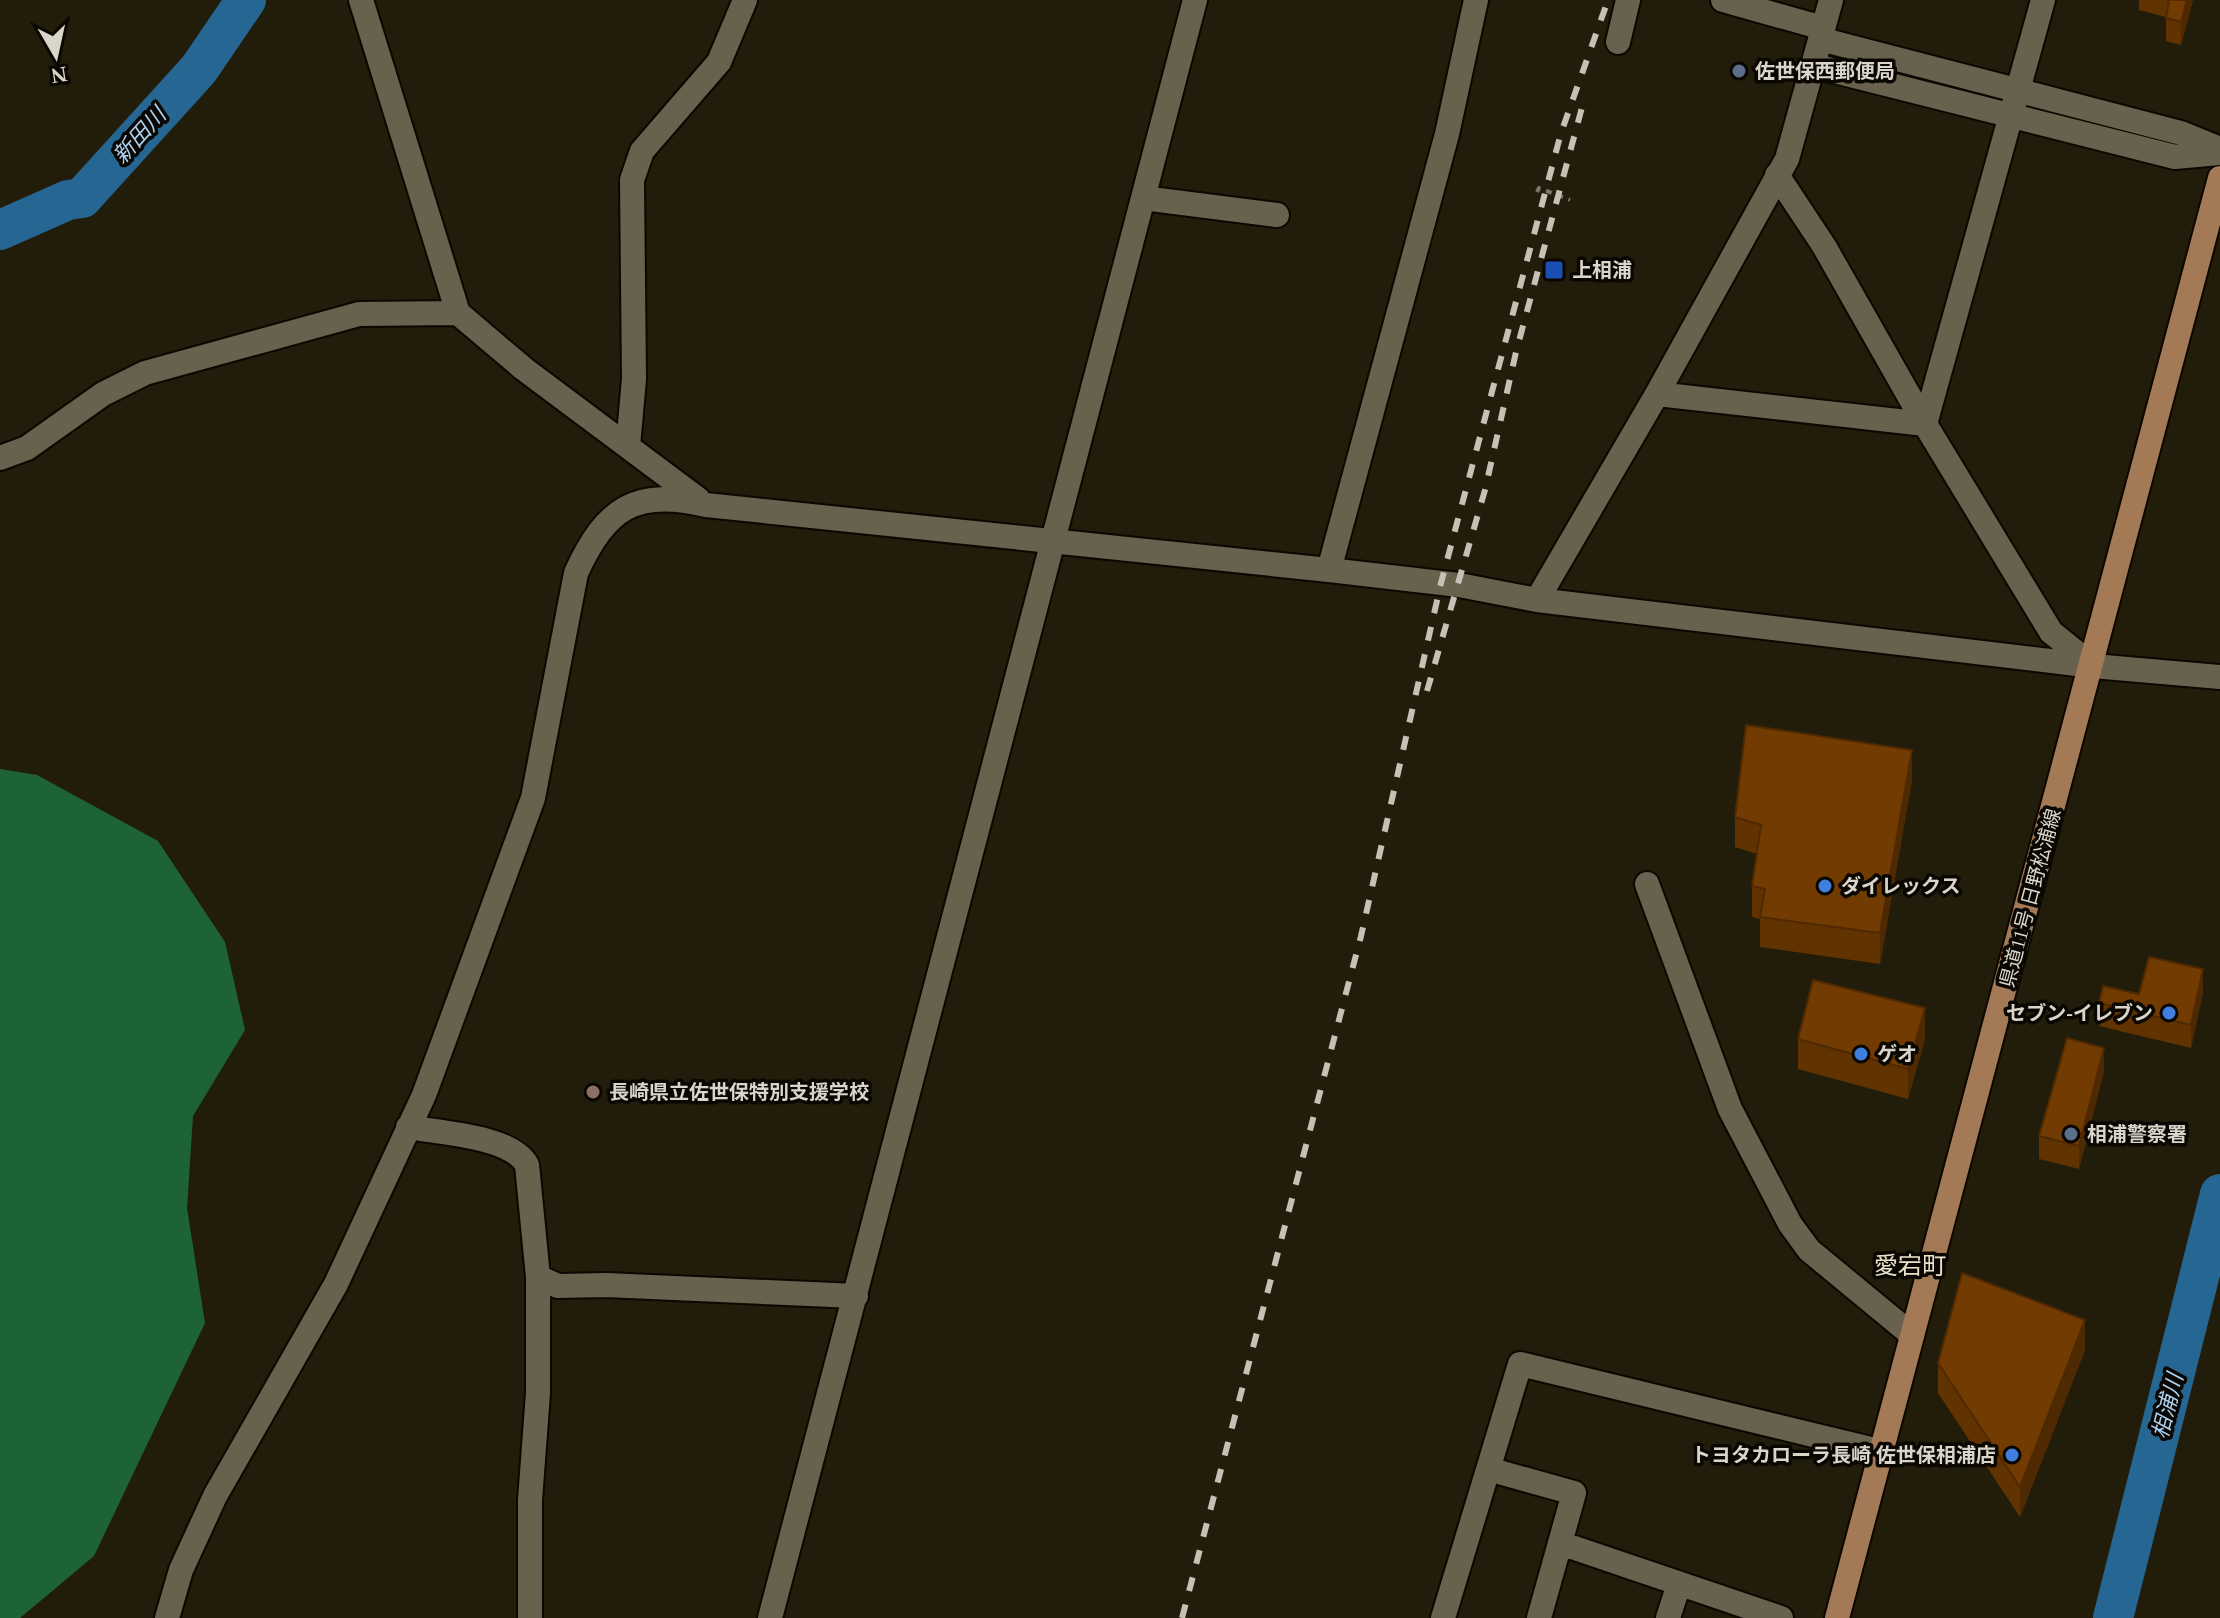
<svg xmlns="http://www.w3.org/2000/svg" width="2220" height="1618" font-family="'Times New Roman','Noto Sans JP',serif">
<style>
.forest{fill:#1e6238}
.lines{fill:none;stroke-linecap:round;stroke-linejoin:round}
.river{stroke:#266693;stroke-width:40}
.minor-casing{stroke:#0c0700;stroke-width:28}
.major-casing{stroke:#0c0700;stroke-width:28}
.path{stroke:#7c7869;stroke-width:4;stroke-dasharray:6 6;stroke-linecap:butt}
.minor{stroke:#68614d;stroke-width:24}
.major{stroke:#a37a55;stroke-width:24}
.rail{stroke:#c5c1b5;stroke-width:6;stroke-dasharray:14 14;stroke-linecap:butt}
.wall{fill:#613301}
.shaded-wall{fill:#4f2901}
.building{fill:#713b01;stroke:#4f2901;stroke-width:2}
.service-dot{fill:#5c6f8a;stroke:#0a0702;stroke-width:3}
.transit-dot{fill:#1a4fb4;stroke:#0a0702;stroke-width:3}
.shop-dot{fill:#3f7fe0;stroke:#0a0702;stroke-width:3}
.education-dot{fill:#8d6e63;stroke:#0a0702;stroke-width:3}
.labels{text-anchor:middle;stroke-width:7;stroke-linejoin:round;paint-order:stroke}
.poi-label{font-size:20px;font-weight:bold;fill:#d9d5ca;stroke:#0a0702;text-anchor:start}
.street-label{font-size:20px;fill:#d9d5ca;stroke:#0a0702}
.water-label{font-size:22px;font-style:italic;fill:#aad1f1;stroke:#0a0702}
.quarter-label{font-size:24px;fill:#e9e1ca;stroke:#0a0702}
</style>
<rect width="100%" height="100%" fill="#221d0a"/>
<path class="forest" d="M0,769l37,6 121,66 67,101 20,88 -52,86 -6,92 18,115 -111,233 -74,62h-20z"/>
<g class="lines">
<path class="river" d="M0,230l68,-30 14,-2 117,-129 47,-69
M2113,1618l107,-424"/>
<defs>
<path id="minor" d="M361,0l97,313 66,56 174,130
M1723,0l100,28
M1820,39l361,94 39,16
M1618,42l10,-42
M1815,66l360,91 45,-4
M1777,175l47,71 101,178 126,208 41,33
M1143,198l134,17
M1657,394l268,30
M1925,424l118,-424
M628,446l6,-67 -2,-199 10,-29 77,-89 26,-62
M0,458l27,-10 76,-54 42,-21 214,-59 99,-1
M1329,570l118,-436 29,-134
M1537,600l120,-206 130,-235 44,-159
M1647,884l83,225 60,115 19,26 103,85
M408,1127c33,6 103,9 119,38l11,112v116l-8,107v118
M538,1277l20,9 48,-1 250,11
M1488,1469l86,24 -35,125
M1560,1543l221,75
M167,1618l14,-48 34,-74 121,-212 88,-189 109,-297 43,-225c30,-65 59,-85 130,-68l623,65 130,15 78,15 556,66 127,11
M770,1618l425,-1618
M1443,1618l77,-254 359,87
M1668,1618l11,-34"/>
<path id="major" d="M1837,1618l383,-1440"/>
</defs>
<use href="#minor" class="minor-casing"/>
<use href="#major" class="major-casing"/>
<path class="path" d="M1537,192l2,-4 31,12"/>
<use href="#minor" class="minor"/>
<use href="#major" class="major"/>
<path class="rail" d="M1427,691l58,-201 31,-138 68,-252
M1182,1618l179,-682 80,-353 120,-450 47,-133"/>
</g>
<path class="wall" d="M2139,0h54l-12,45 -15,-4v-24l-27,-7z
M1912,780l-32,184 -120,-17v-28l-8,-2v-31l5,-32 -22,-7v-30z
M2203,992l-12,56 -92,-22v-23l40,-9z
M1798,1039h127l-17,60 -110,-30z
M2104,1071l-25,98 -40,-10v-23z
M2085,1350l-65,167 -82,-124v-30z"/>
<path class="shaded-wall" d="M2187,0h6l-12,45v-23z
M1912,750v30l-32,184v-31z
M2203,969v23l-12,56v-23z
M1925,1008v31l-17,60v-30z
M2104,1048v23l-25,98v-23z
M2085,1320v30l-65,167v-30z"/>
<path class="building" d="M2169,0h18l-6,22 -15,-4z
M1746,725l166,25 -32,183 -120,-16 5,-28 -13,-3 9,-61 -26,-8z
M2149,957l54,12 -12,56 -92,-22 4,-17 36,8z
M1813,980l112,28 -17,61 -110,-30z
M2067,1038l37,10 -25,98 -40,-10z
M1962,1273l123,47 -65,167 -82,-124z"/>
<g class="service-dot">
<circle cx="1739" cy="71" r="8"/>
<circle cx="2071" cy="1134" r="8"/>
</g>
<rect class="transit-dot" x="1544" y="260" width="20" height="20" rx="4"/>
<g class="shop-dot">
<circle cx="1825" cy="886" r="8"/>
<circle cx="2169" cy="1013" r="8"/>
<circle cx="1861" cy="1054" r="8"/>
<circle cx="2012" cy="1455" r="8"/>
</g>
<circle class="education-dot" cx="593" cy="1092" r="8"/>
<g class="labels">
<g class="poi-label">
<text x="1755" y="78">佐世保西郵便局</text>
<text x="1572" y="277">上相浦</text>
<text x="1841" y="893">ダイレックス</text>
<text x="2153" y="1020" text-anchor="end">セブン-イレブン</text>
<text x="1877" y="1061">ゲオ</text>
<text x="609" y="1099">長崎県立佐世保特別支援学校</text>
<text x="2087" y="1141">相浦警察署</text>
<text x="1996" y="1462" text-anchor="end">トヨタカローラ長崎 佐世保相浦店</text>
</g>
<g class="street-label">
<text transform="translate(2030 898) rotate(-75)" y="7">県道11号 日野松浦線</text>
</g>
<g class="water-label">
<text transform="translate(139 135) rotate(-48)" y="8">新田川</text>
<text transform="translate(2167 1406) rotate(-76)" y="8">相浦川</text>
</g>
<g class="quarter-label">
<text x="1910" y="1274">愛宕町</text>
</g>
</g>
<g transform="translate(56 56) rotate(171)" stroke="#0a0702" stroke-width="6" paint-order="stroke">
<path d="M0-6L14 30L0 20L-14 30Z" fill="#d9d5ca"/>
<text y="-12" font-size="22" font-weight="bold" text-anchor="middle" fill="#d9d5ca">N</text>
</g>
</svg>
